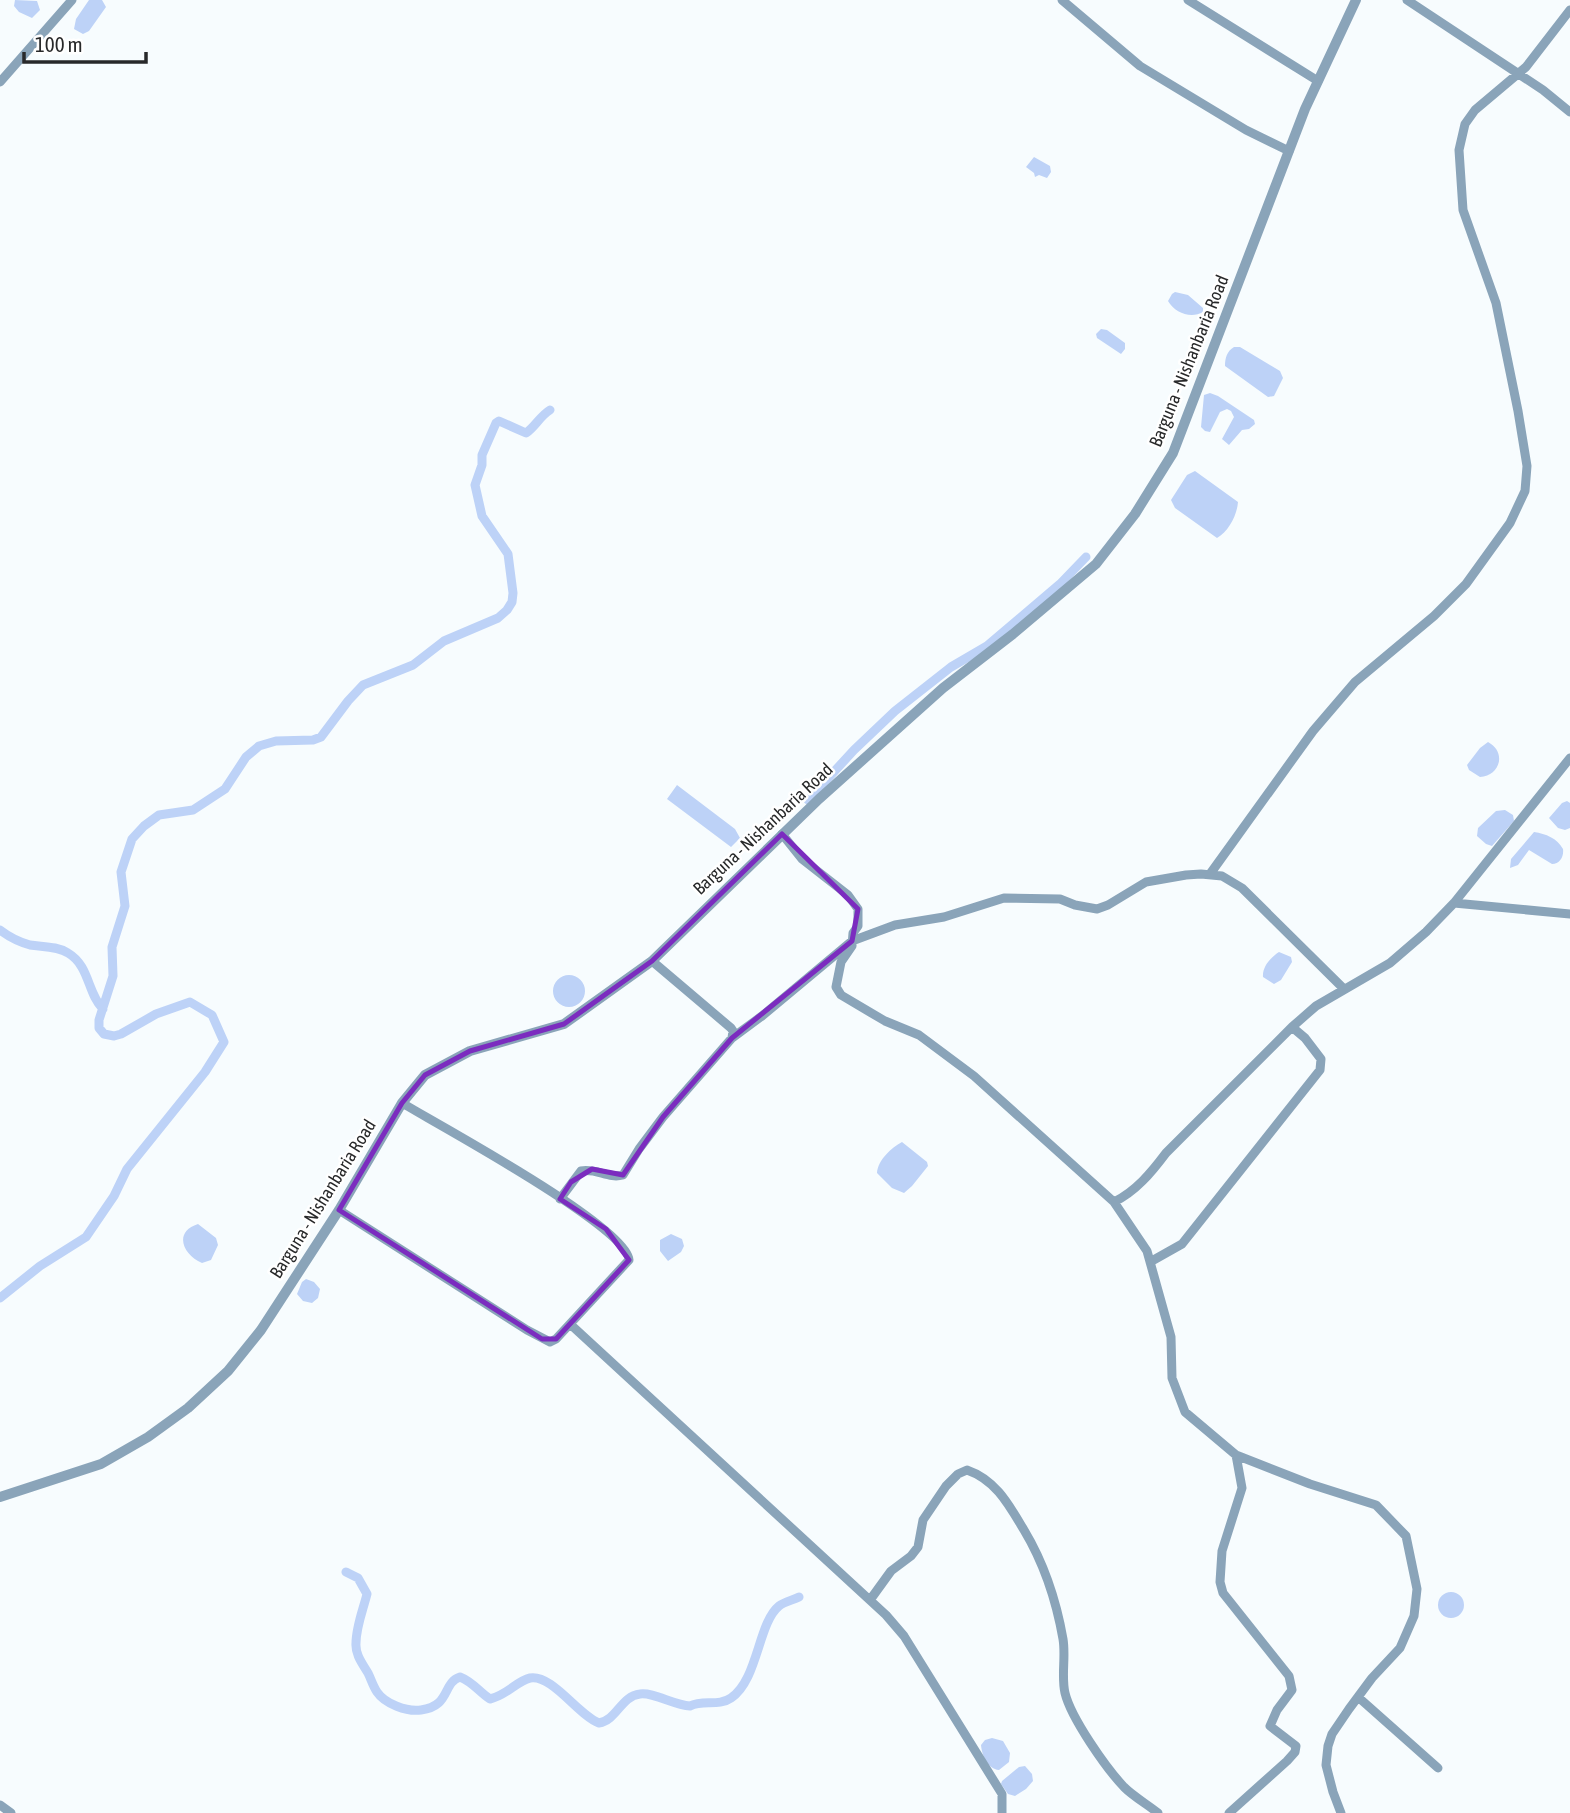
<svg xmlns="http://www.w3.org/2000/svg" width="1570" height="1813" font-family="'Asap Condensed',sans-serif">
<style>
.water{fill:#bdd2f7}
.lines{fill:none;stroke-linecap:round;stroke-linejoin:round}
.canal{stroke:#bdd2f7;stroke-width:9}
.minor{stroke:#8aa4b9;stroke-width:9}
.tertiary{stroke:#8aa4b9;stroke-width:10}
.marked{fill:none;stroke:#7b2cbf;stroke-width:5;stroke-linejoin:round}
.labels{text-anchor:middle;stroke-width:5;stroke-linejoin:round;paint-order:stroke}
.street-label{font-size:18px;fill:#28292a;stroke:#fff}
</style>
<rect width="100%" height="100%" fill="#f7fcfe"/>
<path class="water" d="M15,0l22,1 3,9 -8,8 -13,-6 -5,-6z
M89,0h13l4,7 -17,24 -6,3 -9,-5 2,-10z
M1034,157l16,9 1,6 -4,6 -8,-3 -4,2 -1,-4 -8,-6z
M1175,292l13,3 15,13v4c-12,7 -28,1 -35,-11l4,-7z
M1101,329l6,1 18,13v6l-4,5 -24,-16 -1,-4z
M1234,347h6l40,24 3,7 -9,18 -6,1 -43,-31c0,-8 2,-15 9,-19z
M1210,393l8,3 36,24 1,4 -6,5 -7,1 -13,15 -7,-6 12,-22 -3,-6 -4,-2 -7,3 -10,20 -5,-1 -4,-4 3,-32z
M1195,471l43,31c-1,13 -9,29 -21,36l-42,-30 -4,-8 16,-25z
M1488,742c19,10 12,34 -8,35l-11,-7 -2,-5 13,-17z
M677,785l58,44 5,9 -9,9 -64,-48z
M1567,801l3,2v25l-5,2 -7,-2 -9,-10 13,-15z
M1505,810l8,5 1,6 -22,25 -6,-2 -9,-8 1,-8 18,-17z
M1534,832c12,2 23,6 29,17 1,7 -3,15 -11,15l-23,-14 -11,15 -8,3 1,-9z
M1279,952l12,5 1,5 -11,18 -7,4 -11,-7c-1,-10 8,-20 16,-25z
M553 991a16 16 0 1 1 32 0a16 16 0 1 1-32 0Z
M902,1142l25,20 1,4 -16,20 -8,7 -12,-5 -15,-15c1,-13 14,-25 25,-31z
M198,1224l18,14 2,7 -7,15 -9,3c-19,-8 -29,-31 -4,-39z
M671,1234l11,5 2,7 -3,6 -13,9 -8,-10v-11z
M306,1279l8,3 6,7 -2,9 -6,5 -9,-2 -6,-7 5,-12z
M1438 1605a13 13 0 1 1 26 0a13 13 0 1 1-26 0Z
M992,1738l11,3 7,12 -1,9 -10,8c-11,-1 -17,-14 -18,-25l4,-5z
M1025,1766l7,8 1,7 -7,8 -11,7 -7,-2 -7,-10 1,-3 17,-14z"/>
<g class="lines">
<path class="canal" d="M808,800l46,-50 41,-39 56,-44 36,-21 73,-62 26,-27
M0,930c9,7 19,12 30,15 13,2 27,1 38,8 22,13 19,40 35,56
M0,1298l40,-32 46,-29 28,-41 13,-27 78,-97 19,-30 -12,-27 -22,-13 -34,12 -35,20 -7,2 -10,-2 -5,-6v-8l14,-44 -1,-29 13,-41 -4,-34 11,-33 12,-13 15,-11 34,-5 32,-21 21,-32 13,-11 17,-5 37,-1 8,-3 27,-36 15,-16 50,-20 31,-24 54,-23 9,-8 5,-8 1,-9 -5,-39 -26,-38 -7,-31 7,-20v-10l14,-32 3,-2 27,12c9,-6 14,-17 24,-23
M346,1572l12,6 9,16c-4,16 -11,33 -11,49 -1,11 6,20 12,30 3,6 5,13 9,19 8,12 30,20 44,18 30,-4 21,-27 39,-33 13,5 19,15 30,22 17,-4 27,-18 40,-21 22,-4 48,37 69,45 18,-3 22,-27 41,-29 13,-2 34,11 50,12 13,-7 28,1 41,-8 27,-18 27,-75 48,-92 5,-4 14,-6 20,-9"/>
<path class="minor" d="M1062,0l78,66 106,64 43,21
M1188,0l130,81
M1407,0l136,90 27,22
M0,82l72,-82
M782,834l20,25 46,36 10,14v17l-5,7 -1,13 -11,16 -5,25 5,8 44,26 34,14 55,41 140,126c22,-11 37,-29 52,-49l126,-126 24,-21 74,-43 36,-31 28,-29 116,-145
M1210,874l103,-143 42,-49 79,-66 32,-32 44,-61 15,-32 2,-25 -9,-55 -22,-108 -33,-93 -4,-60 6,-26 10,-14 51,-43 44,-57
M1454,903l116,11
M732,1038l30,-22 90,-75 43,-16 49,-8 60,-19 56,1 15,6 22,4 11,-4 38,-23 40,-7 15,-1 21,2 20,12 102,101
M560,1199l21,-28c16,-3 27,8 42,4l16,-26 24,-32 69,-79 1,-7 -2,-3 -79,-67
M1114,1202l33,49 24,86 1,41 13,34 51,43 74,29 66,21 30,31 11,53 -3,27 -14,32 -28,30 -23,31 -17,25 -4,12 -2,19 7,27 8,21
M339,1210l188,120 23,12 6,-3 73,-79c-1,-33 -192,-136 -227,-157
M1150,1262l32,-18 138,-174 1,-11 -16,-21 -13,-11
M570,1324l316,291 18,21 98,158v19
M870,1600l21,-29 20,-15 7,-9 5,-27 23,-34 12,-12 9,-4c29,10 42,35 57,60 21,35 32,69 39,109 3,18 -2,37 2,54 6,25 41,75 59,94 10,10 23,17 34,26
M1358,1697l80,71
M0,1805l11,8
M1229,1813l58,-52 8,-9 1,-6 -26,-20 7,-16 15,-20 -3,-14 -66,-83 -3,-11 2,-31 20,-63 -6,-33"/>
<path class="tertiary" d="M0,1497l101,-33 47,-27 40,-29 40,-37 33,-41 78,-120 63,-107 23,-28 45,-24 94,-27 88,-63 167,-162 124,-111 70,-54 83,-70 39,-50 38,-61 132,-344 51,-109"/>
</g>
<path class="marked" d="M782,834l76,75 -6,32 -120,97 -69,79 -40,58 -31,-6 -21,13 -11,17 46,30 23,31 -73,79h-14l-203,-129 63,-107 23,-28 45,-24 94,-27 88,-63z"/>
<g class="labels">
<g class="street-label">
<text transform="translate(1189 361) rotate(-68)" y="6">Barguna - Nishanbaria Road</text>
<text transform="translate(763 829) rotate(-43)" y="6">Barguna - Nishanbaria Road</text>
<text transform="translate(323 1199) rotate(-58)" y="6">Barguna - Nishanbaria Road</text>
</g>
</g>
<path d="M24 52v10h122v-10" fill="none" stroke="#28292a" stroke-width="3.5"/>
<text x="35" y="52" font-size="21" fill="#28292a" stroke="#ffffff" stroke-width="5" paint-order="stroke">100 m</text>
</svg>
